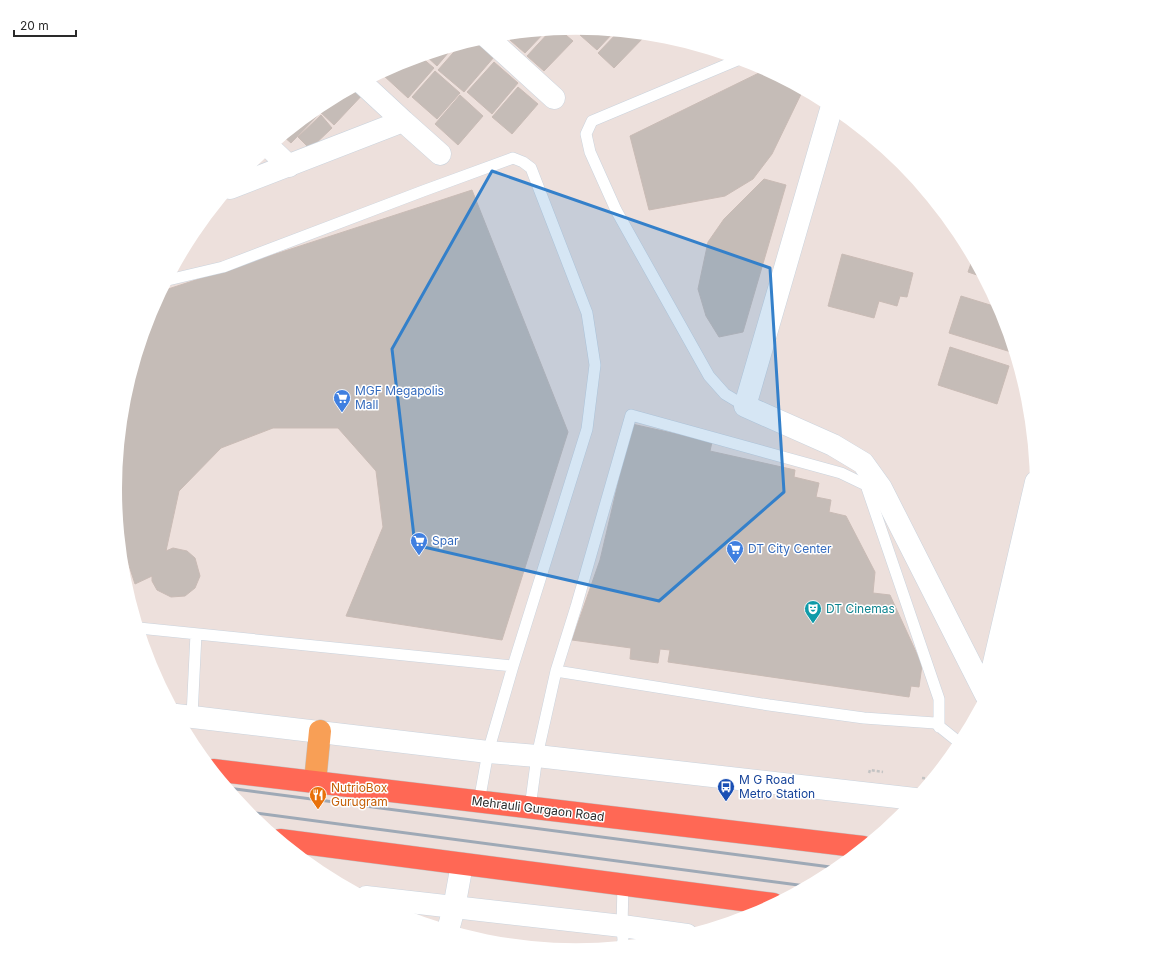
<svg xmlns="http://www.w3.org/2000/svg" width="1152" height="978" font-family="Inter,sans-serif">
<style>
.building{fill:#c5bcb7;stroke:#c9bbb5}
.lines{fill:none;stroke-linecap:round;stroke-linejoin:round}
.lane-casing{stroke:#cad3dd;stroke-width:12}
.street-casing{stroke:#cad3dd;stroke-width:23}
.secondary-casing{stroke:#cad3dd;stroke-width:23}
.primary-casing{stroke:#c3c3c3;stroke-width:23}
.highway-casing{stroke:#c3c3c3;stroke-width:23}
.path{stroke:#c3c3c3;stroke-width:2.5;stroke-dasharray:3 2;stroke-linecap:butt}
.lane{stroke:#fff;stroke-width:11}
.street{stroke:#fff;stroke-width:22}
.secondary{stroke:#fff;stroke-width:22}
.primary{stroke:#f89f56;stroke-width:22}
.highway{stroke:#ff6855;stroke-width:22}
.rail{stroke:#9ea9b6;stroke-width:3}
.marked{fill:#3480ca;fill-opacity:0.2;stroke:#3480ca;stroke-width:3;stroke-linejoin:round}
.labels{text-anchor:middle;stroke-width:3;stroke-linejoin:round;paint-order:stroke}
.shop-label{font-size:12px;fill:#366cbe;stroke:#fff;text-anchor:start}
.culture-label{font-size:12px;fill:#0d838f;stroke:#fff;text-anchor:start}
.transit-label{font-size:12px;fill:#164399;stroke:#fff;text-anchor:start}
.food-label{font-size:12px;fill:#c56008;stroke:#fff;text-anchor:start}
.street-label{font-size:12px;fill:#2a2a2a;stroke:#fff}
</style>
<rect width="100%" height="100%" fill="#ede0dc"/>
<path class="building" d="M586,29l28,3 -17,18 -17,-15z
M551,30h9l13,11 -29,30 -17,-15z
M546,31l-21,22 -15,-13 5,-6z
M618,32l28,3 -32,33 -16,-15z
M475,40l19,17 -30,35 -26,-22 22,-25z
M454,46l-17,20 -12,-11z
M421,57l13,11 -26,30 -25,-23 5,-6 12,-6z
M494,62l24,21 -26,31 -25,-22z
M765,70l38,20 -31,64 -19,25 -28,17 -76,14 -19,-74z
M435,71l25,22 -23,26 -25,-22z
M360,84l7,6 -33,35 -16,-15 6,-7z
M518,87l20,17 -26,30 -20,-17z
M460,95l23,21 -25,29 -23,-21z
M315,110l4,4 -28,29 -8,-7z
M321,115l11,13 -22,21 -12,-12z
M764,179l22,6 -43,147 -24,5 -13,-21 -8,-27 10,-47 16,-23z
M472,190l96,242 -66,208 -156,-24 37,-89 -7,-56 -38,-43h-65l-52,20 -42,43 -13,60 7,-3 14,3 8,7 5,18 -5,12 -10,8 -14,1 -14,-7 -5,-9v-5l-17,8 -15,-46 -5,-49 9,-90 26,-87 12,-21z
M842,254l71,19 -6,24 -7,-1 -3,10 -18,-5 -5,17 -46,-12z
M973,258l10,19 -15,-5z
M961,296l39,12 12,39 -1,5 -62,-19z
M950,347l59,19 -12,38 -59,-19z
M632,424l80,18 -2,9 85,19 -1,7 25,6 -3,14 15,3 -2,12 17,4 29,56 -2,21 17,2 32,70 -3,22 -8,-1 -2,11 -241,-35 2,-12 -10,-1 -2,14 -28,-4 1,-11 -59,-8 28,-80z"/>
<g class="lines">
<defs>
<path id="lane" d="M740,59l-148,62 -6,13 4,18 26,58 93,166 16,18 20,12
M168,280l55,-13 200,-76 90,-33 10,4 8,6 56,145 8,52 -8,64 -74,237 -25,86 -9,50
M139,628l374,38
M556,671l213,34 95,13 71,5 25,20
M192,716l4,-82
M530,808l7,-52 19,-85 20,-64 55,-192 210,58 25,12 73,214v28
M622,946l1,-6 -1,-14 1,-41"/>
<path id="street" d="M487,37l67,61
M832,106l-87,300 88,39 30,18 18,25 105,207
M403,121l37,33
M269,147l20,19
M230,188l173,-67 -41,-38
M987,693l49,-211
M448,930l6,-22 8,-44"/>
<path id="secondary" d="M176,715l312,37 49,4 378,43
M366,897l256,29 65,9"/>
<path id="primary" d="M315,782l5,-51"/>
<path id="highway" d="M213,770l650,77
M280,840l493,64"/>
</defs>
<use href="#lane" class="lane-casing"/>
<use href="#street" class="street-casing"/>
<use href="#secondary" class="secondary-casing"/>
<use href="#primary" class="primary-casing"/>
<use href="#highway" class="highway-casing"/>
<path class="path" d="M869,773l1,-3 13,2
M922,778l9,1"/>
<use href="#lane" class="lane"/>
<use href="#street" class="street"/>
<use href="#secondary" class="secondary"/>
<use href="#primary" class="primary"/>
<use href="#highway" class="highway"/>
<path class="rail" d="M228,788l610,80
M248,812l558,74"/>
</g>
<path class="marked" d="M492,171l278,97 14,224 -125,109 -244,-56 -23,-196z"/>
<defs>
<symbol id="supermarket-pin" viewBox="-11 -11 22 30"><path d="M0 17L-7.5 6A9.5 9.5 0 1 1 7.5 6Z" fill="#3f7fe0" stroke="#fff"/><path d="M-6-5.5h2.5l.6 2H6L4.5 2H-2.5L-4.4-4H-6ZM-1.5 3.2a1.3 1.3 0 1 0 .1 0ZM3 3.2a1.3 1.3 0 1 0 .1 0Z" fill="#fff"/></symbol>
<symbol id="theatre-pin" viewBox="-11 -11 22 30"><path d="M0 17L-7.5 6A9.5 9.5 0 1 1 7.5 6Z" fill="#0f9aa8" stroke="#fff"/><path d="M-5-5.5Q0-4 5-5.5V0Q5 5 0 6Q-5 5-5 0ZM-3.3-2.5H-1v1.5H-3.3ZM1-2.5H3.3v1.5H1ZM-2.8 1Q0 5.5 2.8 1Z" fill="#fff"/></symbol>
<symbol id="bus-pin" viewBox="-11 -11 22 30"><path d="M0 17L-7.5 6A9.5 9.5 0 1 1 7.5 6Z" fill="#1a4fb4" stroke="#fff"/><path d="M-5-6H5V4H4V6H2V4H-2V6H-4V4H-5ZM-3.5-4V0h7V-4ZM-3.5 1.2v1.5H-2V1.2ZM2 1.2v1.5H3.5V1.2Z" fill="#fff"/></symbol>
<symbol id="restaurant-pin" viewBox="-11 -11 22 30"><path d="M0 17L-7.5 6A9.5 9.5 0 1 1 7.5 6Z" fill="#e8710a" stroke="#fff"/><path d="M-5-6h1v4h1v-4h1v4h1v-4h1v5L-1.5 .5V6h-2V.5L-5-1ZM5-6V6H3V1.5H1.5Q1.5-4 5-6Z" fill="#fff"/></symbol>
</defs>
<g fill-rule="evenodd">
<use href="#supermarket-pin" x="332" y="388" width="20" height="27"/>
<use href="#supermarket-pin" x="409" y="531" width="20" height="27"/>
<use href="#supermarket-pin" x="725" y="539" width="20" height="27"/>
<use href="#theatre-pin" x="803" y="599" width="20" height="27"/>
<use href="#bus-pin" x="716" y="777" width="20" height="27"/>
<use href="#restaurant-pin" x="308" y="785" width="20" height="27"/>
</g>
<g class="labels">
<g class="shop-label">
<text x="355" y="395">MGF Megapolis<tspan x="355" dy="14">Mall</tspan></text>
<text x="432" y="545">Spar</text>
<text x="748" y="553">DT City Center</text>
</g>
<g class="culture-label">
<text x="826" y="613">DT Cinemas</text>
</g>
<g class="transit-label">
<text x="739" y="784">M G Road<tspan x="739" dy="14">Metro Station</tspan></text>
</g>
<g class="food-label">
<text x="331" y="792">NutrioBox<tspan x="331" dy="14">Gurugram</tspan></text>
</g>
<g class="street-label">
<text transform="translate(538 809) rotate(7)" y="4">Mehrauli Gurgaon Road</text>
</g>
</g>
<path d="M0 0H1152V978H0ZM122 489a454 454 0 1 1 908 0a454 454 0 1 1-908 0Z" fill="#fff" fill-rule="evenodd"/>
<path d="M14 30v6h62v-6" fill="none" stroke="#2a2a2a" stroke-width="2"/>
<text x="20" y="30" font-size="12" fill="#2a2a2a" stroke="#ffffff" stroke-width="3" paint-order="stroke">20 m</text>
</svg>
